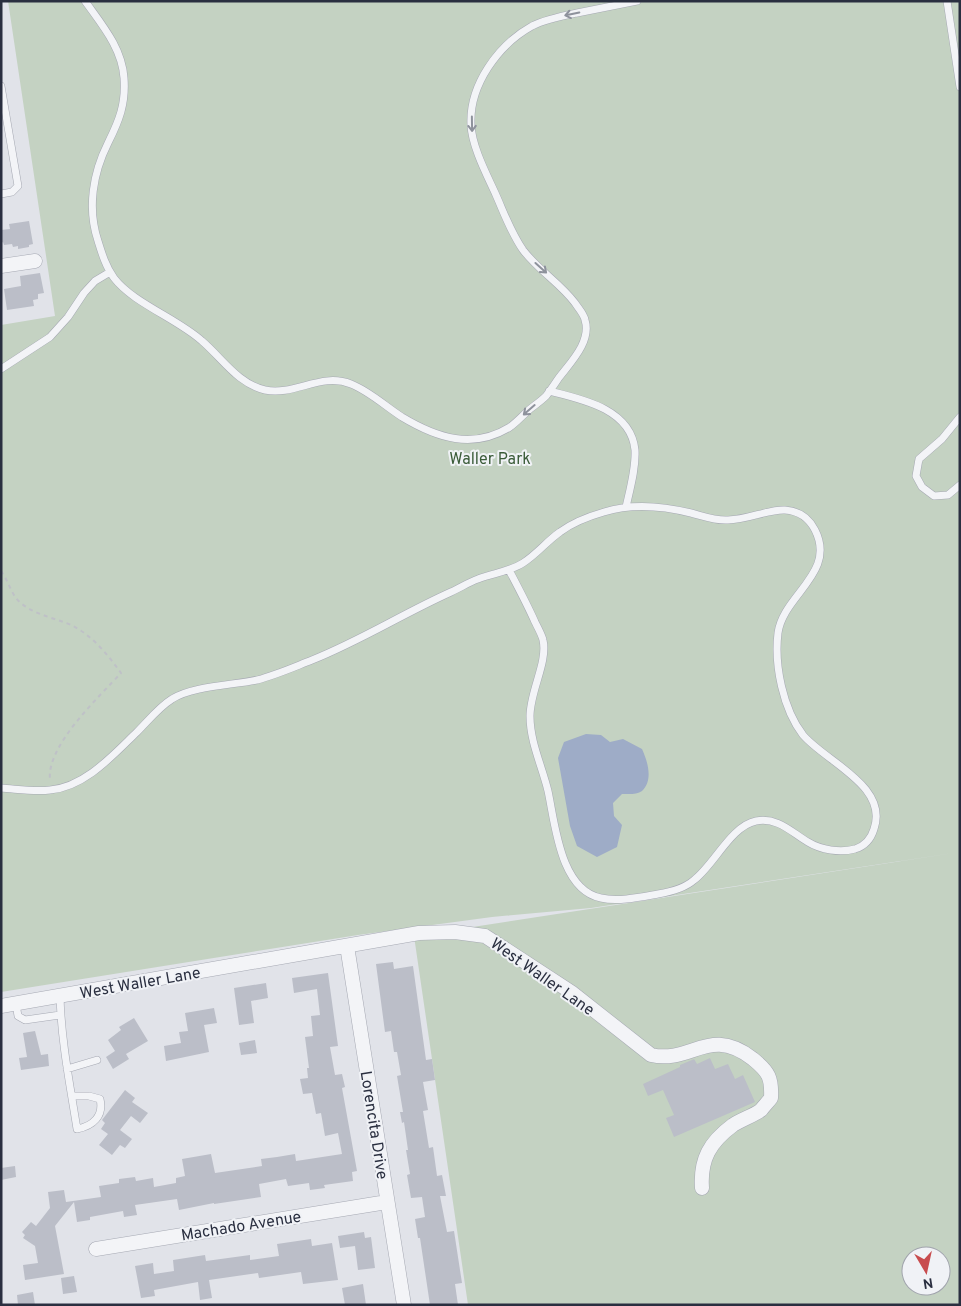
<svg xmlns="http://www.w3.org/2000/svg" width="961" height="1306" font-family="Overpass,sans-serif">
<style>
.green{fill:#c4d2c2;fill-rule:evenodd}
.water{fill:#9eacc7}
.building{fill:#bbbec8}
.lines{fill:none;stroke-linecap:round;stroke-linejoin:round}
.lane-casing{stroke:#a6a9b3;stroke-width:8}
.street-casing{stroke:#a6a9b3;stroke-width:15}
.path{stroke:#bfc1c7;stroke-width:2;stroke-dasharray:4 4;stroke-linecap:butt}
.lane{stroke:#f3f4f7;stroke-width:7}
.street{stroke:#f3f4f7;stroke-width:14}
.oneway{stroke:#8e929c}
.labels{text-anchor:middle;stroke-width:4;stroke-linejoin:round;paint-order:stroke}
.park-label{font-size:16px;fill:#3a5b38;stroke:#f0f2f6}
.street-label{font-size:16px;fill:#2a2f40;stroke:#f0f2f6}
</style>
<rect width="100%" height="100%" fill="#e1e3e9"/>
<path class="green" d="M8,1h952v851l-369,56 -99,9 -134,18 -357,57v-667l54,-9z
M960,852v453h-492l-54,-369zM911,1256h30v30h-30z"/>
<path class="water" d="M586,734l15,1 9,7 13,-3 19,10c5,11 12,31 0,42 -5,4 -14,3 -20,3l-9,9 1,13 8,9 -5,22 -20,10 -20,-11 -7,-20 -12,-68 6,-16z"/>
<path class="building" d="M29,221l4,23 -4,1v2l-11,2v-3l-5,1 -1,-3 -8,1 -1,-3 -2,1v-13l9,-1 -1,-5z
M40,273l4,20 -6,1v5l-5,1 1,6 -27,4 -3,-21 17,-3 -1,-10z
M393,962l1,7 19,-3 13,94 6,-1 3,21 -12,2 5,28 -5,1 6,37 4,-1 4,29 5,-1 4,21h-6l7,36 7,-1 8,52 -7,1 3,21h-28l-10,-67h-2l-3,-19 10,-2 -3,-20 -11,1 -4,-23 3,-1 -4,-24h2l-4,-28 -2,1 -2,-11h3l-6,-36 4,-1 -4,-23h-3l-3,-21 -6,1 -9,-68z
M328,973l10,73 -8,1 5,28 7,-1 3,13 -3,1 15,83 -5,1 1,9 -29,4 1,3 -15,2 -1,-7 -21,3 -2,-7 -27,5 2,13 -47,7v-1l-35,7 -2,-11 -42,6 2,10 -13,2 -1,-6 -33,6v3l-13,2 -3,-20 -19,24 9,48 -39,6 -2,-15 15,-2 -3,-17 -12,-8 2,-3 -3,-3 9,-10 5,4 14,-18 -2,-16 16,-2 2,12 35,-5 -2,-11 20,-3v-4l16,-2 1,4 17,-3 1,9 22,-4v-5l9,-2 -3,-17 29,-5 4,19 47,-7 -1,-7 16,-2 18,-3 1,7 46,-7 -4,-21 -13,3 -4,-23 -5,1 -4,-21 -9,1 -3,-15 8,-1 -1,-10h2l-4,-31 8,-1 -2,-20 9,-1 -3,-26 -23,4 -2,-15z
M266,983l2,15 -17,3 3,22 -15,2 -5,-37z
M214,1008l3,15 -13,2 5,27 -43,9 -2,-15 17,-3 -2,-11 9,-1 -3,-18z
M134,1018l14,23 -22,13 3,5 -16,10 -7,-12 9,-6 -7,-11 13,-10 -2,-3z
M35,1031l6,24 7,-1 1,12 -28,4 -2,-12 8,-1 -4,-24z
M255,1040l2,13 -16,2 -2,-12z
M710,1058l5,11 13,-5 7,15 8,-4 12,27 -81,35 -8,-19 8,-3 -11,-25 -15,6 -5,-12 37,-17v-2l12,-5 2,-1 3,5z
M125,1090l10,8 -3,4 16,11 -8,10 -9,-7 -11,14 12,9 -7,9 -5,-3 -8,10 -13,-10 9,-11 -7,-5 4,-6 -3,-3z
M15,1166l1,11 -15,3v-12z
M364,1232l1,6 6,-1 4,31 -17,2 -3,-24 -15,2 -2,-12z
M311,1239l1,7 20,-3 6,37 -35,4 -2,-12 -42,6 -1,-5 -49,7 3,18 -12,2 -2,-18 -44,8 1,6 -14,2 -6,-32 18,-3 1,11 20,-3 -1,-11 32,-5 1,6 44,-6v5l29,-4 -2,-12z
M74,1276l3,16 -14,2 -2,-16z
M363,1284l3,21h-21l-3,-17z
M33,1292l2,13h-17l-1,-10z"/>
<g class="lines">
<defs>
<path id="lane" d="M85,1c17,24 37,47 39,77 2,26 -5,43 -16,65 -15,30 -21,65 -10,98 4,13 8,26 16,37 19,25 64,41 88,63 20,17 36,43 63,49 30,6 56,-18 86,-6 18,7 34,22 51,33 35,21 71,33 108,10 7,-5 13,-12 20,-18 5,-4 11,-8 16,-13 4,-5 8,-11 12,-17 11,-15 34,-37 27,-59 -1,-6 -7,-12 -10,-17 -15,-20 -37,-33 -52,-53 -12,-17 -19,-37 -27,-55 -9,-20 -24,-48 -25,-70 -2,-40 27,-80 61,-99 14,-7 30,-10 45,-13 20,-4 40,-8 60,-12
M947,1l13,86
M1,86l17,100 -6,6 -11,2
M1,369l49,-32 18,-20 16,-24 11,-12 15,-9
M549,391c33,8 82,18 86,59 1,18 -5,39 -9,57
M960,417l-18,22 -23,20 -3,17 6,11 12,9 14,-1 12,-10
M1,788c16,1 33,4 49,2 35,-3 63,-35 87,-58 11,-11 22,-25 35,-33 20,-13 62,-14 85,-19 19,-5 37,-13 55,-20 48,-19 92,-47 139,-68 9,-4 18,-10 27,-13 15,-6 31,-7 45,-16 14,-9 24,-22 37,-31 12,-9 30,-16 44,-20 28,-9 59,-6 87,1 12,3 25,8 37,7 19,0 41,-11 57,-10 14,1 24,8 30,20 22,43 -32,65 -37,103 -4,32 5,76 25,102 23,27 86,51 71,94 -3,10 -9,17 -19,20 -15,4 -34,1 -47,-7 -17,-10 -30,-25 -52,-21 -25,5 -42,44 -62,59 -9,8 -24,12 -36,14 -17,3 -40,8 -57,4 -41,-8 -46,-75 -53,-107 -6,-25 -18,-49 -18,-75 0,-25 18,-54 13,-76 -1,-5 -6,-14 -8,-18 -8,-18 -17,-35 -26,-52
M60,995c1,45 10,90 17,134 16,-3 27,-13 23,-30l-11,-3h-17
M16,1004l2,12 7,4 35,-5
M67,1069l30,-9"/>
<path id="street" d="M1,266l34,-5
M347,946l57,359
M1,1006l418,-73 36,-1 30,4 86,56 80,63c41,9 58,-30 102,4 16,13 19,19 18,39 -3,4 -7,8 -10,12 -8,6 -19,9 -28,15 -23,17 -33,34 -31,63
M96,1249l291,-47"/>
</defs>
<use href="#lane" class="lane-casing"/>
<use href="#street" class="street-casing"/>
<path class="path" d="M1,571c8,10 10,25 21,33 14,11 33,14 49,21 21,10 37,30 50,48 -22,24 -75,73 -71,107"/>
<use href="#lane" class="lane"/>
<use href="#street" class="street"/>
</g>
<defs><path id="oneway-shaft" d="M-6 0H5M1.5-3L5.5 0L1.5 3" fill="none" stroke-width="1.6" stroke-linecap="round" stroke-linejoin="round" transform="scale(1.25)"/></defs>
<g class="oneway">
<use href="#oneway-shaft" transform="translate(572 14) rotate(168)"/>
<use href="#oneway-shaft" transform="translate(472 124) rotate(89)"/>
<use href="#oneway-shaft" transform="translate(541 268) rotate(42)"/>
<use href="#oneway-shaft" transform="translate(529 410) rotate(139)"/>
</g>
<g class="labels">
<g class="park-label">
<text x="490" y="464">Waller Park</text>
</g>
<g class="street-label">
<text transform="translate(543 976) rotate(35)" y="6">West Waller Lane</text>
<text transform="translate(140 982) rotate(-10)" y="6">West Waller Lane</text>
<text transform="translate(375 1125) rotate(81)" y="6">Lorencita Drive</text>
<text transform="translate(241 1225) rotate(-9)" y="6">Machado Avenue</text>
</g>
</g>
<rect width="961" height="1306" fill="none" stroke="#2a2f40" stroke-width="5"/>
<g transform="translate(926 1271) rotate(171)"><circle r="24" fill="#f0f2f6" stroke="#a1a4ad"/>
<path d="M0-4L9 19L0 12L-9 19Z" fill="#c84c4e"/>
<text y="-8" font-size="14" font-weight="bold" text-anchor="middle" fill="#2a2f40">N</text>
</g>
</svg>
